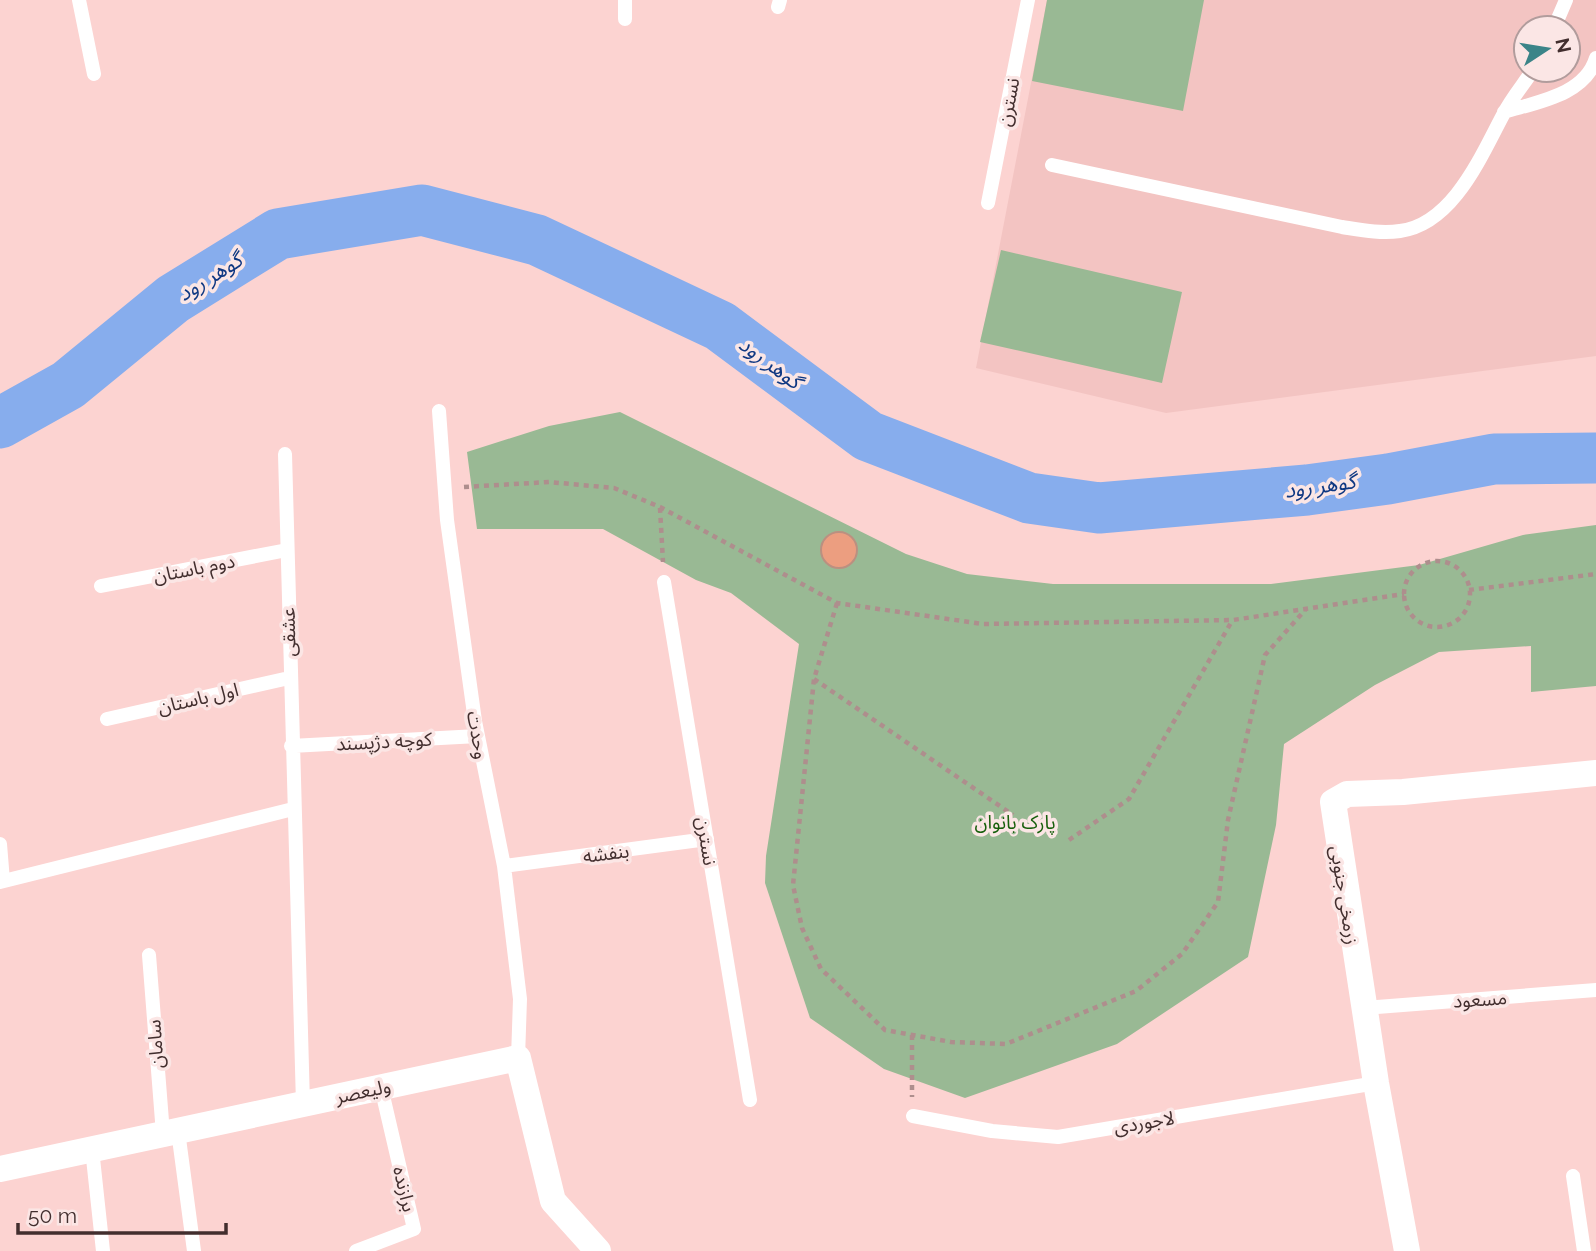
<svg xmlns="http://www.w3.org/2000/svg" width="1596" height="1251" font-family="Raleway,'Noto Sans Arabic',sans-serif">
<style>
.built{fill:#f3c4c2;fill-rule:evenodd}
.green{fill:#99b994}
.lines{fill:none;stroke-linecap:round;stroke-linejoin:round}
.river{stroke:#87aded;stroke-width:51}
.building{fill:#ec9e80;stroke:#bb9080;stroke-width:2}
.path{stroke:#ae8e8d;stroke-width:4.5;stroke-dasharray:5 5;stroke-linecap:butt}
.lane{stroke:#fff;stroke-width:14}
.street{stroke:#fff;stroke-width:26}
.labels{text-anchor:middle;stroke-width:7;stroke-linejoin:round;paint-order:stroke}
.street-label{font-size:19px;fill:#422e2e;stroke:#fbe6e5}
.park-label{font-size:19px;fill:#175f0b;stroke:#fbe6e5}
.water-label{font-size:21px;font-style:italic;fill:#0f3882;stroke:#fbe6e5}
</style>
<rect width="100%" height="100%" fill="#fcd3d1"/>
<path class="built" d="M1047,0h549v356l-430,57 -190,-45zM1526,28h42v42h-42z"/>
<path class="green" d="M1047,0h157l-21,111 -151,-30z
M1001,250l181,42 -20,91 -182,-41z
M620,412l286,142 61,20 86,10h218l148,-19 104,-30 73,-10v161l-65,6v-46l-92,6 -64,33 -91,59 -8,81 -28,132 -131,87 -152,54 -81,-29 -74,-51 -45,-135 1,-27 33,-212 -68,-51 -35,-13 -93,-51h-126l-10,-77 82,-26z"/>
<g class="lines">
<path class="river" d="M0,423l68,-38 105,-86 105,-65 144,-24 115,30 183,86 148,110 161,62 70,10 208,-18 81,-11 106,-20 102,-1"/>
</g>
<path class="building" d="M821 550a18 18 0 1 1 36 0a18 18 0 1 1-36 0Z"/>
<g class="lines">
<path class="path" d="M464,487l85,-5 65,6 46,19 177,96 146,21 250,-4 171,-26
M660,508l3,54
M1404 594a33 33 0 1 1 66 0a33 33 0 1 1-66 0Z
M1469,590l127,-16
M837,603l-23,76 -21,206 9,43 19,41 64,61 66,12 55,2 130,-53 46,-37 36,-52 10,-82 37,-165 41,-46
M814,679l199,136
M1069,840l60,-41 103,-178
M912,1035v62"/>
<path class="lane" d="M79,0l15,74
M625,0v19
M778,7l2,-7
M1554,28l12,-28
M1504,112c33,-10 81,-17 92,-54
M1052,165l290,62c19,3 39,7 58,4 53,-7 81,-75 103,-116 8,-16 20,-30 30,-45
M988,203l40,-203
M439,411l8,109 28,201 29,145 16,133 -2,59
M285,454l18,650
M664,582l86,518
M101,586l186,-36
M107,719l182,-41
M291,746l187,-10
M0,844l3,37
M504,866l203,-27
M0,882l293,-73
M149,955l14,179
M1364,1008l232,-18
M913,1116l79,15 66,6 318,-54
M178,1131l16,120
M92,1149l11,102
M1573,1176l11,75
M356,1251l58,-22 -33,-142"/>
<path class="street" d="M0,1169l518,-111 35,143 45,50
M1407,1251l-31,-168 -43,-281 14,-8 56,-2 193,-19"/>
</g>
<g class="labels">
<g class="street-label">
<text transform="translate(1008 102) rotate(-79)" y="7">نسترن</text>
<text transform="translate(194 568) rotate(-11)" y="7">دوم باستان</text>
<text transform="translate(288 632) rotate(-91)" y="7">عشقی</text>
<text transform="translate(198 698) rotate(-13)" y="7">اول باستان</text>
<text transform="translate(478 735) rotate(80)" y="7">وحدت</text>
<text transform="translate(384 741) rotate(-3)" y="7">کوچه دژپسند</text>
<text transform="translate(707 841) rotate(81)" y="7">نسترن</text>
<text transform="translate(606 853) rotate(-7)" y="7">بنفشه</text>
<text transform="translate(1345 895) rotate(81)" y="7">زرمخی جنوبی</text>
<text transform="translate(1480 999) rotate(-4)" y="7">مسعود</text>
<text transform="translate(155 1044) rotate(-94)" y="7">سامان</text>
<text transform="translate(363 1091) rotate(-12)" y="7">ولیعصر</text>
<text transform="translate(1144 1122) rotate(-9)" y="7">لاجوردی</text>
<text transform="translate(405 1189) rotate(77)" y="7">برازنده</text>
</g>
<g class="park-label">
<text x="1015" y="829">پارک بانوان</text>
</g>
<g class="water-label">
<text transform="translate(210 277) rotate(-32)" y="7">گوهر رود</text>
<text transform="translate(770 363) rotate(37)" y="7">گوهر رود</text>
<text transform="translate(1320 486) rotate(-8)" y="7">گوهر رود</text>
</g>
</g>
<g transform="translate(1547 49) rotate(78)"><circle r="33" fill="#fbe6e5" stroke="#b19c9c" stroke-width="2"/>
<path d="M0-5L12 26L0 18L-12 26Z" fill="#3b8488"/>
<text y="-10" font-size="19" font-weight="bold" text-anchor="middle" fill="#422e2e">N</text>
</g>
<path d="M18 1223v10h208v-10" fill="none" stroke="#422e2e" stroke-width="3.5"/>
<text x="28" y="1223" font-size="21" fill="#422e2e" stroke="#fbe6e5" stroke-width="5" paint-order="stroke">50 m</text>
</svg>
